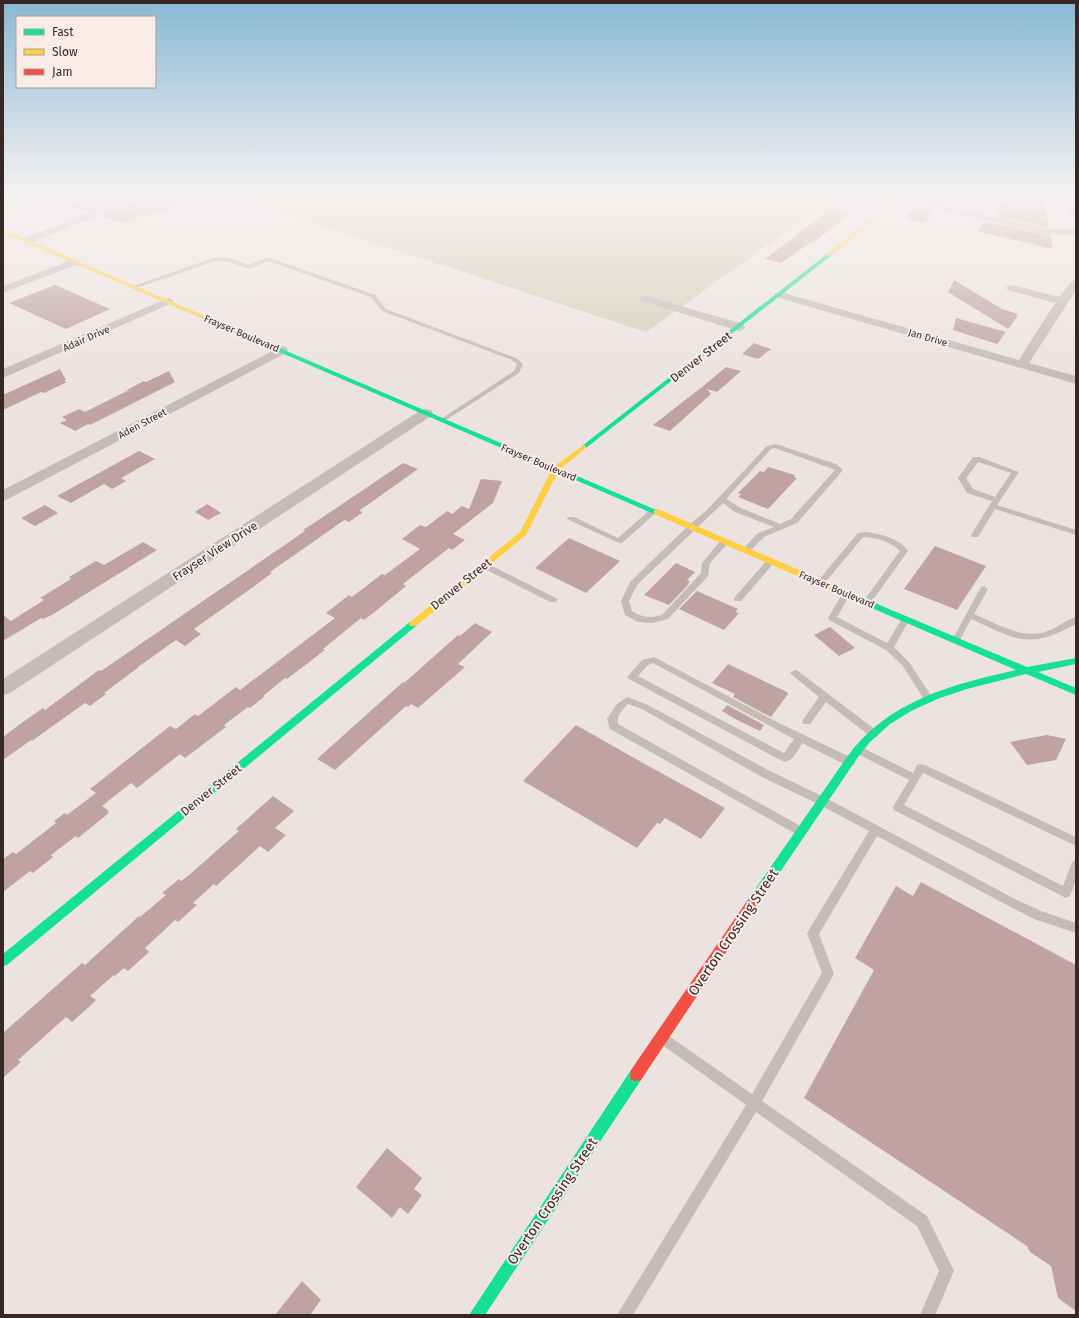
<svg xmlns="http://www.w3.org/2000/svg" width="1079" height="1318" font-family="'Fira Sans',sans-serif">
<style>
.green{fill:#d2d0ba}
.building{fill:#c0a3a1}
.lines{fill:none;stroke-linecap:round;stroke-linejoin:round}
.lane{fill:#c5bbb9;fill-rule:evenodd}
.street{fill:#c5bbb9;fill-rule:evenodd}
.fast{fill:#16e098;fill-rule:evenodd}
.slow{fill:#ffcf43;fill-rule:evenodd}
.jam{fill:#f24e42;fill-rule:evenodd}
.labels{text-anchor:middle;stroke-width:4;stroke-linejoin:round;paint-order:stroke}
.far-street-label{font-size:10px;fill:#362827;stroke:#f9ece6}
.street-label{font-size:12px;fill:#362827;stroke:#f9ece6}
.near-street-label{font-size:14px;fill:#362827;stroke:#f9ece6}
</style>
<rect width="100%" height="100%" fill="#ece3e0"/>
<path class="green" d="M267,196h569l-190,136 -394,-129z"/>
<path class="building" d="M93,196h37l-41,16 -19,-7z
M151,196h44l1,2 -46,17 -3,-1 -25,9 -20,-7z
M928,196h25l-8,7 -19,-4z
M1009,196h34l6,32 -56,-13 4,-4 -3,-1z
M918,206l19,5 -14,12 -19,-5z
M830,209l20,5 -36,28h-3l-30,21 -16,-4z
M986,222l65,14 2,13 -76,-18z
M954,280l48,29 16,5 -2,2 1,1 -9,12 -60,-37z
M55,285l55,24 -44,20 -57,-26z
M956,318l50,14 -9,12 -44,-14z
M754,343l8,3 9,3 -13,10 -16,-5z
M726,367l15,4 -24,21 -10,-3 4,5 -41,37 -17,-6 49,-38z
M60,369l6,11 -2,1 3,1 -23,11 -3,-1 -38,18v-15z
M169,371l6,11 -85,43 -2,-1 -13,7 -15,-8 7,-3 -5,-3 17,-8 6,3 44,-22h-2l17,-9 2,1z
M139,451l16,8 -34,19 5,3 -14,8 -8,-5 -33,19 -14,-7z
M403,463l15,6 -59,42 4,1 -14,10 -4,-2 -2,1 -73,51 2,1 -19,14 -59,42 7,5 -16,12 -9,-6 -38,27h1l-35,26 2,1 -16,12 -5,-3 -53,38 -1,-1 -28,20v-23l20,-15 20,-14 2,2 54,-40 2,1 204,-140 -2,-1 17,-11z
M768,467l27,8 -1,2 3,1 -29,31 -30,-12 3,-3 -3,-1 22,-22 4,1z
M481,479l21,2 -9,22 -40,31 12,6 -13,10 -3,-2 -46,36 3,2 -29,24 -13,10 -3,-2 -38,31 2,1 -38,29 -2,-1 -22,18 1,1 -14,11 -2,-1 -24,18 2,2 -41,31 -5,-4 -43,34 -6,-5 -29,23 7,5 -2,1 2,1 -31,25 -2,-2 -25,19 2,2 -20,16 -3,-2 -27,21v-33l10,-7 3,2 40,-31 -2,-2 11,-8 2,2 29,-22 -6,-4 80,-63 6,3 19,-15 3,2 38,-29 4,3 95,-72 -9,-5 23,-18 3,2 30,-23 3,1 35,-26 -18,-10 18,-14 6,2 21,-16 5,3 10,-8 7,3z
M207,504l14,9 -13,7 -13,-8z
M45,505l13,8 -23,13 -14,-8z
M569,538l51,23 -34,32 -51,-25z
M143,542l14,8 -105,65 -9,4 -2,-1 -38,23v-26l8,6 33,-21 -4,-2 31,-19 -2,-2 27,-16 8,4z
M935,546l51,20 -29,44 -53,-21z
M676,563l19,9 -8,8 3,1 -3,5 -18,19 -25,-10z
M697,591l41,18 -3,3 4,1 -15,17 -45,-21z
M475,623l17,9 -34,32 7,3 -47,41 -7,-4 -3,3 -2,-1 -71,64 -18,-11 86,-77 1,1 54,-48 2,1z
M830,627l25,21 -16,8 -25,-21z
M728,664l59,28 1,2 -17,23 -38,-20 2,-3 -23,-11z
M727,705l37,20 -4,6 -23,-11 -15,-9z
M576,725l67,38 82,45 -24,31 -36,-21 -5,6 -3,-1 -20,25 -114,-67z
M1047,735l19,4 -10,21 -29,5 -17,-23z
M273,796l21,15 -19,17 11,7 -18,17 -8,-6 -44,40 -2,-2 -21,19 4,2 -19,17 -3,-2 -30,28 4,4 -21,19 -4,-3 -9,8 -1,-1 -24,21 6,4 -7,7 -17,15 -6,-5 -48,43 3,2 -18,16v-45l79,-70 3,2 54,-49 1,1 26,-22 -4,-2 17,-14 2,2 8,-6 50,-44 -3,-2z
M921,882l155,83v346l-18,-13 -7,-32 -21,-14 -3,-6 -223,-148 70,-128 -19,-12 41,-72 17,10z
M387,1148l35,30 -8,11 8,6 -14,19 -8,-7 -8,11 -36,-31z
M302,1281l19,19 -11,15h-35z"/>
<g class="lines">
<path class="lane" d="M216,257l14,1 19,7 17,-7h4l105,37 11,14 130,49 7,6 -4,9 -76,49 -2,-1v-2l73,-48 3,-7 -5,-4 -130,-49 -11,-14 -103,-36 -19,8 -20,-7 -13,-1 -80,27 -5,-1z
M776,444l60,20 7,6 -46,53 -33,14 -15,15h-6l-1,-2 16,-17 16,-6 -39,-15 -12,-9 -86,82 -8,16 3,10c10,7 19,7 30,4l39,-42 1,-10 20,-24h6l1,2 -1,2 -18,20 -2,13 -40,43 -15,4 -15,-1 -13,-7 -4,-14 9,-19 59,-57 19,-16 59,-63zM775,448l55,20 5,2 -44,49 -11,5 -39,-16 -15,-9 45,-50z
M973,457h6l40,15 -22,33 79,25v5l-81,-26 -17,28h-6l-1,-2 21,-34 -25,-8 -9,-15zM978,462l33,11 -16,24 -22,-8 -7,-11z
M651,509h6l1,2 -36,32h-3l-52,-24 1,-2h6l44,21z
M866,532c15,2 33,6 42,19l-38,53 -3,1 -4,-3 37,-51c-9,-9 -24,-14 -37,-14l-39,47h-6l-1,-2 41,-49z
M771,558l3,1 1,2 -1,2 -33,38h-6l-1,-2 1,-2 33,-38z
M484,562l72,36 1,2 -1,2h-6l-69,-35 -1,-2z
M984,586l4,3 -14,25c22,9 46,25 71,18 11,-3 20,-12 31,-15v7c-47,26 -59,16 -105,-5l-12,23h-6l-1,-2 29,-53z
M847,590l4,3 -14,24 50,26 16,-26h6l1,2 -16,28 15,15 24,37 -2,2h-6l-22,-35 -17,-16 -57,-30 -1,-2 16,-27z
M654,657l125,66 75,36 1,3 -1,3 -4,1 -4,-1 -44,-22c-4,7 -10,21 -20,18l-153,-82 -2,-2 2,-2 13,-15zM653,663l141,76 -10,14 -146,-77 10,-11z
M795,670l3,1 79,60 2,3 -2,3h-6l-45,-35 -16,22h-6l-2,-3 2,-3 15,-21 -27,-22 -2,-2z
M627,697l21,8 122,66 56,27 189,101 26,12 35,12v10l-42,-14 -27,-14 -130,-69 -58,98 15,40 -72,127 165,115 27,55 -19,44h-15l19,-44 -22,-45 -161,-114 -123,203h-16l129,-210 -85,-61 -2,-4 2,-4 4,-2 4,2 83,58 70,-121 -15,-40 62,-102 -51,-27 -56,-27 -120,-68 -14,-5c-6,6 -12,12 -10,20l186,104 1,3 -1,3 -4,1 -4,-1 -186,-105 -3,-10 9,-14z
M859,746l54,27 4,-8 4,-1 4,1 151,72v9l-153,-73 -19,32 159,81 9,-24 4,-2v20l-6,16 -4,2 -4,-2 -168,-86 -1,-3 16,-27 -53,-27 -2,-3 2,-3z"/>
<path class="street" d="M135,196h15l-120,47 -4,1 -5,-3 1,-2z
M897,196h9l142,33h28v6h-28l-150,-35 -2,-2z
M1076,201v17l-3,-1 -6,-9 6,-6z
M74,259l4,1 1,2 -1,2 -75,29v-7z
M1076,280v10l-47,73 47,13v8l-300,-87 -2,-2 2,-2h8l235,67 36,-57 -47,-13 -2,-2 2,-2 4,-1 47,12 13,-16z
M646,296l97,28 2,3 -2,3 -4,1 -97,-30 -2,-2 2,-2z
M168,298l4,1 2,2 -2,2 -169,75v-9z
M282,346l4,1 2,3 -2,3 -278,146 -5,2v-11z
M426,409l5,1 2,3 -2,3 -421,277 -7,2v-16l418,-269z"/>
<path class="fast" d="M827,254l5,1 -246,193h-4v-2z
M201,316h4l456,196 -1,2h-6l-453,-196z
M863,598l164,69 49,-9v6l-38,8 38,16v7l-50,-21 -59,15 -27,9 -27,12 -23,14 -20,18 -12,15 -103,152 -4,1 -4,-1 -2,-4 2,-4 100,-144c40,-56 106,-73 169,-87l-156,-67 -1,-2 1,-2z
M413,621l3,1 1,2 -1,2 -409,339 -4,1v-12l407,-332z
M636,1069l5,1 1,5 -1,5 -156,235h-16l162,-245z"/>
<path class="slow" d="M900,196h5l-74,60h-4v-2z
M3,229l202,87 1,1 -5,1 -198,-85z
M584,445l2,1v2l-27,22 -33,65 -110,91h-6l-1,-2 1,-2 110,-90 33,-65z
M654,510h6l206,89 1,2 -1,2h-6l-206,-89z"/>
<path class="jam" d="M751,900l4,1 2,4 -2,4 -114,171 -5,1 -5,-1 -1,-5 1,-5 116,-169z"/>
</g>
<linearGradient id="sky" x2="0" y2="1"><stop stop-color="#89b8d4"/><stop offset="0.51" stop-color="#f6f2f1"/><stop offset="1" stop-color="#f6f2f1" stop-opacity="0"/></linearGradient>
<rect width="1079" height="381" fill="url(#sky)"/>
<g class="labels">
<g class="far-street-label">
<text transform="translate(242 333) rotate(23)" y="4">Frayser Boulevard</text>
<text transform="translate(928 337) rotate(16)" y="4">Jan Drive</text>
<text transform="translate(86 338) rotate(-24)" y="4">Adair Drive</text>
<text transform="translate(142 423) rotate(-28)" y="4">Aden Street</text>
<text transform="translate(539 462) rotate(23)" y="4">Frayser Boulevard</text>
<text transform="translate(837 589) rotate(23)" y="4">Frayser Boulevard</text>
</g>
<g class="street-label">
<text transform="translate(701 357) rotate(-38)" y="4">Denver Street</text>
<text transform="translate(215 551) rotate(-33)" y="4">Frayser View Drive</text>
<text transform="translate(461 584) rotate(-39)" y="4">Denver Street</text>
<text transform="translate(211 790) rotate(-39)" y="4">Denver Street</text>
</g>
<g class="near-street-label">
<text transform="translate(733 932) rotate(-56)" y="5">Overton Crossing Street</text>
<text transform="translate(552 1201) rotate(-56)" y="5">Overton Crossing Street</text>
</g>
</g>
<rect width="1079" height="1318" fill="none" stroke="#362827" stroke-width="8"/>
<rect x="16" y="16" width="140" height="72" fill="#f9ece6" stroke="#ab9e9a"/>
<rect x="24" y="29" width="20" height="6" fill="#16e098" stroke="#ab9e9a"/>
<text x="52" y="36" font-size="12" fill="#362827">Fast</text>
<rect x="24" y="49" width="20" height="6" fill="#ffcf43" stroke="#ab9e9a"/>
<text x="52" y="56" font-size="12" fill="#362827">Slow</text>
<rect x="24" y="69" width="20" height="6" fill="#f24e42" stroke="#ab9e9a"/>
<text x="52" y="76" font-size="12" fill="#362827">Jam</text>
</svg>
